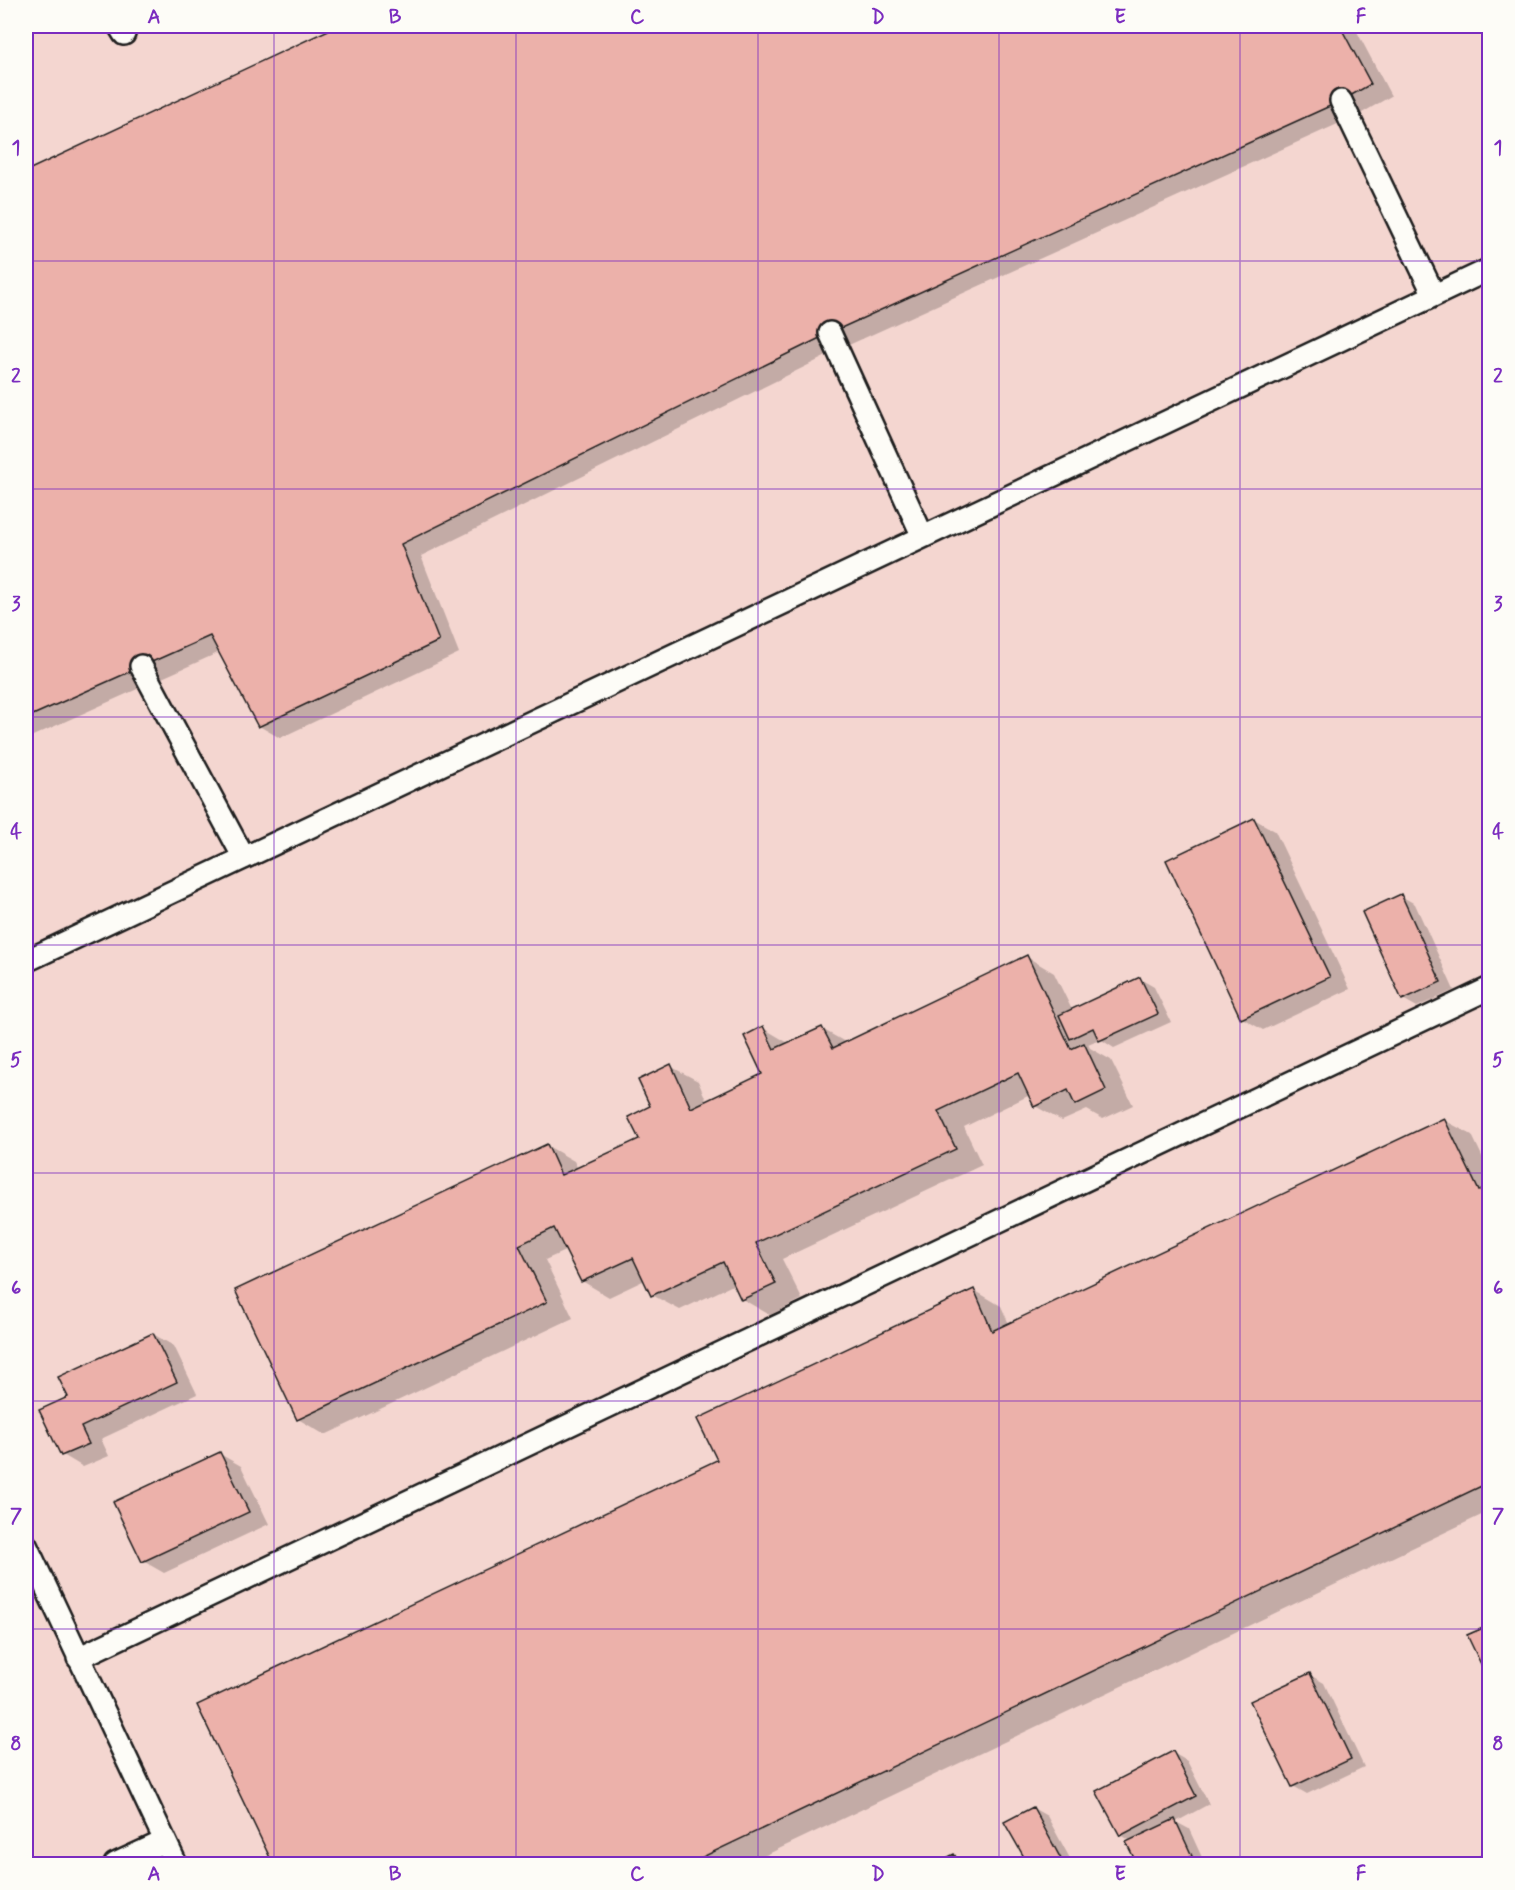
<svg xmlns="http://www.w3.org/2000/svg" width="1515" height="1890" font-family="Mynerve,sans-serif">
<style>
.built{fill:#f4d6d0}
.shadow{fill:#0003}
.building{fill:#ecb1aa;stroke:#1c1c1c;stroke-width:1.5}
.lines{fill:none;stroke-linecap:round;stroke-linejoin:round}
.lane-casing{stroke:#1c1c1c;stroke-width:26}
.lane{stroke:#fdfcf7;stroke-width:21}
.grid{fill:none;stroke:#7b2cbf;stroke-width:1.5;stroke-opacity:0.55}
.neatline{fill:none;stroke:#7b2cbf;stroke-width:2}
.grid-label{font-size:20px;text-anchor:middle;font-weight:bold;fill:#7b2cbf}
</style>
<rect width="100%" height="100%" fill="#f8e6e0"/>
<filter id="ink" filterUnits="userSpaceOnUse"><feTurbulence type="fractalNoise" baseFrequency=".0167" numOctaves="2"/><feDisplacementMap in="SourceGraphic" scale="12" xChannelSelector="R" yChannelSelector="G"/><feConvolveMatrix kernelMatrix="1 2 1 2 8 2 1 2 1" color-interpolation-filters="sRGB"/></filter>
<g filter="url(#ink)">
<path class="built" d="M26,26h1463v1838h-1463z"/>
<path class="shadow" d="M341,26h1013l37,70 -29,17 -511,231 -430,212 38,97 -179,85 -21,-12 -39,-74 -194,87v-566z
M1254,819l21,12 75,158 -87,41 -21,-12z
M1401,896l14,8 39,86 -37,17 -14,-8z
M1027,957l27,16 18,37 68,-31 14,8 17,35 -57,26 -14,-9 -12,5 2,4 21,12 22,45 -30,14 -16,-9 -25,11 -27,-15 -5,-11 -66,32 18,38 -200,94 20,40 -32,16 -28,-16 -7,-15 -55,26 -28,-15 -7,-15 -36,17 -27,-16 -15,-31 -22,10 28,58 -248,117 -27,-16 248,-274 28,16 4,8 63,-30 29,-73 28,15 9,21 57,-27 -1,-47 27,16 32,-15 25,14z
M1444,1120l28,15 18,38v338l-743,353h-472l-76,-158 520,-245 255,-171 27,16 8,18z
M153,1334l21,12 23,48 -96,45 8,17 -26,11 -20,-12 7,-58z
M220,1454l21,12 28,58 -105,49 -21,-12z
M1310,1675l14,8 40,84 -57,27 -14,-8z
M1173,1753l14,8 22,43 -33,18 13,7 16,35h-67l-10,-21 3,-2 -10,-6z
M1033,1808l14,8 26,48h-44l-23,-42z
M954,1856l7,3 2,5h-25z"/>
<path class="building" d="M337,26h1003l31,58 -30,17 -511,232 -429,211 38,97 -181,86 -48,-91 -184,82v-547z
M1254,818l76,159 -89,42 -75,-159z
M1401,894l40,88 -39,18 -40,-88z
M1027,955l44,94 13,-6 22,47 -31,15 -7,-15 -34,17 -16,-34 -80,38 18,38 -200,94 20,41 -35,16 -18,-38 -72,34 -18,-38 -52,24 -27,-54 -35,17 28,57 -250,118 -62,-130 312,-146 14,31 78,-36 -11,-22 22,-11 -12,-26 33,-16 20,44 71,-34 -18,-38 19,-10 11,23 48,-22 11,21z
M1140,977l18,37 -59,27 -6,-13 -23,11 -11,-24z
M1444,1118l35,73 11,-4v295l-802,382h-415l-76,-159 520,-245 -20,-41 277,-130 18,42z
M153,1333l24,49 -96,45 8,17 -28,12 -22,-46 29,-13 -10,-20z
M220,1452l29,60 -107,50 -29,-60z
M1490,1625v58l-23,-48z
M1310,1673l41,86 -59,28 -42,-86z
M1173,1751l23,45 -76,40 -24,-45z
M1033,1807l29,54 -7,3h-27l-24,-42z
M1175,1819l17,37 -19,8h-36l-11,-22z
M1490,1852v12h-27z
M954,1854l6,10h-25z"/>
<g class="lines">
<defs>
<path id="lane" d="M119,26l5,8
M1341,101l93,194
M830,333l93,204
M141,666l103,192
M26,961l1464,-692
M26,1545l150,319
M78,1658l1412,-670
M115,1864l50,-23"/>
</defs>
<use href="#lane" class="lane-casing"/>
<use href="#lane" class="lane"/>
</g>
</g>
<path class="grid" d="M274,26v1838M516,26v1838M758,26v1838M999,26v1838M1240,26v1838M26,261h1464M26,489h1464M26,717h1464M26,945h1464M26,1173h1464M26,1401h1464M26,1629h1464"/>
<rect width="1515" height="1890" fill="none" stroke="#fdfcf7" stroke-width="66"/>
<rect x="33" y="33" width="1449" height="1824" class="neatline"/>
<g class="grid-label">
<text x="154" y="23">A</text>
<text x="395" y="23">B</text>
<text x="637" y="23">C</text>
<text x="878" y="23">D</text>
<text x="1120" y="23">E</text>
<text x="1361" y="23">F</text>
<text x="16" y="154">1</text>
<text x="1498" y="154">1</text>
<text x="16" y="382">2</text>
<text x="1498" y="382">2</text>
<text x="16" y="610">3</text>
<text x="1498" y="610">3</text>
<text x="16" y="838">4</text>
<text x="1498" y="838">4</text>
<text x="16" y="1066">5</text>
<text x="1498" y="1066">5</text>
<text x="16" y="1294">6</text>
<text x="1498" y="1294">6</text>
<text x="16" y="1522">7</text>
<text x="1498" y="1522">7</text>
<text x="16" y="1750">8</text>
<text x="1498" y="1750">8</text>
<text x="154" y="1880">A</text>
<text x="395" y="1880">B</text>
<text x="637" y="1880">C</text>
<text x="878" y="1880">D</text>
<text x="1120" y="1880">E</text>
<text x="1361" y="1880">F</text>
</g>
</svg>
